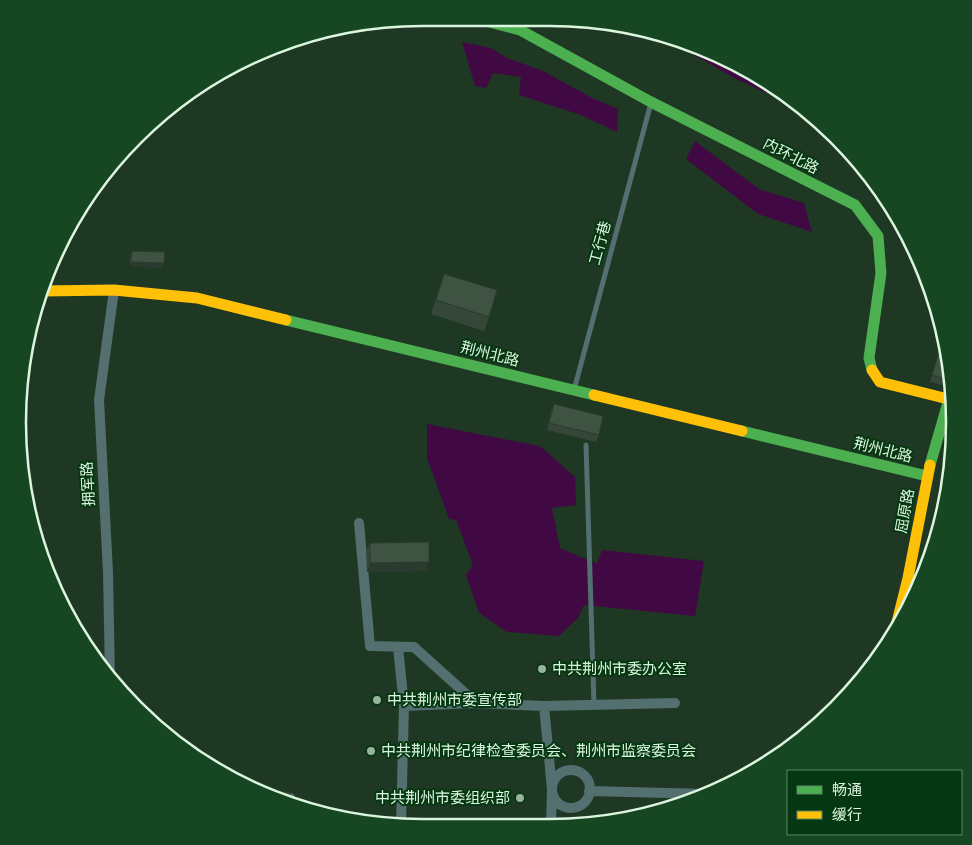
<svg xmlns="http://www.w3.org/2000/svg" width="972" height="845" font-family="'Noto Sans','Noto Sans SC',sans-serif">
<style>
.water{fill:#410943}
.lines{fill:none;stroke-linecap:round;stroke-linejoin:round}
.lane{stroke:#536f70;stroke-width:5}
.street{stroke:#536f70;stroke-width:10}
.fast{stroke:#4caf50;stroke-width:11}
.slow{stroke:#ffc107;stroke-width:11}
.wall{fill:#354739}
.shaded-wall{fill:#2b3a2e}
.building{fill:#3e5342;stroke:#2b3a2e}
.poi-dot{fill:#9ab39d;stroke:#053812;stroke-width:2}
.labels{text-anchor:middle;stroke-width:4;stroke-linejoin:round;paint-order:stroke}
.street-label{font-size:15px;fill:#dcf5de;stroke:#053812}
.poi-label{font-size:15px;fill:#dcf5de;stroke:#053812;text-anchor:start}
.rim{fill:none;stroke:#dcf5de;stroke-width:2.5}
</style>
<rect width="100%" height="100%" fill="#1e3823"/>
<path class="water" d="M656,33l24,6 72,33 71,53 -32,-21 -55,-25z
M462,42l29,6 16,10 36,13 49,27 26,11 -1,23 -36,-17 -62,-20 2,-18 -28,-4 -7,15 -11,-2z
M695,141l64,48 45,14 8,29 -54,-18 -72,-55z
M427,424l113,22 35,31 1,28 -24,3 8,40 37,16 5,-14 102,11 -9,55 -111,-11 -6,13 -19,18 -52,-4 -28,-19 -13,-38 7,-10 -17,-45 -7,-1 -22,-61z"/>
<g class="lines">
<path class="lane" d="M574,390l77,-287
M586,445l8,260
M256,790l21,4
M285,795l7,1v8"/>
<path class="street" d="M359,523l11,123 44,1 62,56
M398,647l6,59
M110,678l-2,-106 -9,-172 15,-110
M544,706l8,83 -1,38
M552 789a19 19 0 1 1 38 0a19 19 0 1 1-38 0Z
M589,791l118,3
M401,825l3,-119 72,-3 68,3 131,-3"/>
<path class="fast" d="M478,19l42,11 131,72 204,103 23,31 3,37 -12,85 3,12
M286,320l308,75
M742,431l185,45
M930,465l21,-73"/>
<path class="slow" d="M42,291l72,-1 83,8 89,22
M872,370l8,12 72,18
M594,395l148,36
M895,630l13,-52 22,-113"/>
</g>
<path class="wall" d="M132,251l30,17 -32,-2v-11z
M444,274l45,43 -5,14 -53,-17z
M938,355l13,15 1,18 -22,-6z
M554,404l45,31 -3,7 -49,-12 4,-19z
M370,543l56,28 -59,1 -1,-20z"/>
<path class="shaded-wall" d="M131,262l33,1 -2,5 -32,-2z
M429,562l-3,9 -59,1 3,-9z"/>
<path class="building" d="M132,251l33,1 -1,11 -33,-1z
M444,274l53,16 -8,27 -53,-17z
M938,355l10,3 3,12v11l-19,-6z
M554,404l49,12 -4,19 -50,-12z
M429,542v20l-59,1v-20z
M290,792v12l-22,-7 -7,-4z"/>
<g class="poi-dot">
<circle cx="542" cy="669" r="5"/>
<circle cx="377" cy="700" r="5"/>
<circle cx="371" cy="751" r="5"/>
<circle cx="520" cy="798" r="5"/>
</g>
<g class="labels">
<g class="street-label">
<text transform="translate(791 156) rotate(27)" y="5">内环北路</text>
<text transform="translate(600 243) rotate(-75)" y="5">工行巷</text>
<text transform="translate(490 354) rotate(14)" y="5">荆州北路</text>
<text transform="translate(883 450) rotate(14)" y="5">荆州北路</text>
<text transform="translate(88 484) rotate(-93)" y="5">拥军路</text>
<text transform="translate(905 511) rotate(-80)" y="5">屈原路</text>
</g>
<g class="poi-label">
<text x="552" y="674">中共荆州市委办公室</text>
<text x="387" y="705">中共荆州市委宣传部</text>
<text x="381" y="756">中共荆州市纪律检查委员会、荆州市监察委员会</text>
<text x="510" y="803" text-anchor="end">中共荆州市委组织部</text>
</g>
</g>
<path d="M0 0H972V845H0ZM422 26H550A396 396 0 0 1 946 422V423A396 396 0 0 1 550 819H422A396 396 0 0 1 26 423V422A396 396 0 0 1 422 26Z" fill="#164722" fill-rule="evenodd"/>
<path class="rim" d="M422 26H550A396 396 0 0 1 946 422V423A396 396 0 0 1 550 819H422A396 396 0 0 1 26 423V422A396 396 0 0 1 422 26Z"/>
<rect x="787" y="770" width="175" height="65" fill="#053812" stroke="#5b8464"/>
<rect x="797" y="786" width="25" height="8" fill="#4caf50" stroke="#5b8464"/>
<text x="832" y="795" font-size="15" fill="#dcf5de">畅通</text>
<rect x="797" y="811" width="25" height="8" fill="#ffc107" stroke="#5b8464"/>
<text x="832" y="820" font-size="15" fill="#dcf5de">缓行</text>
</svg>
